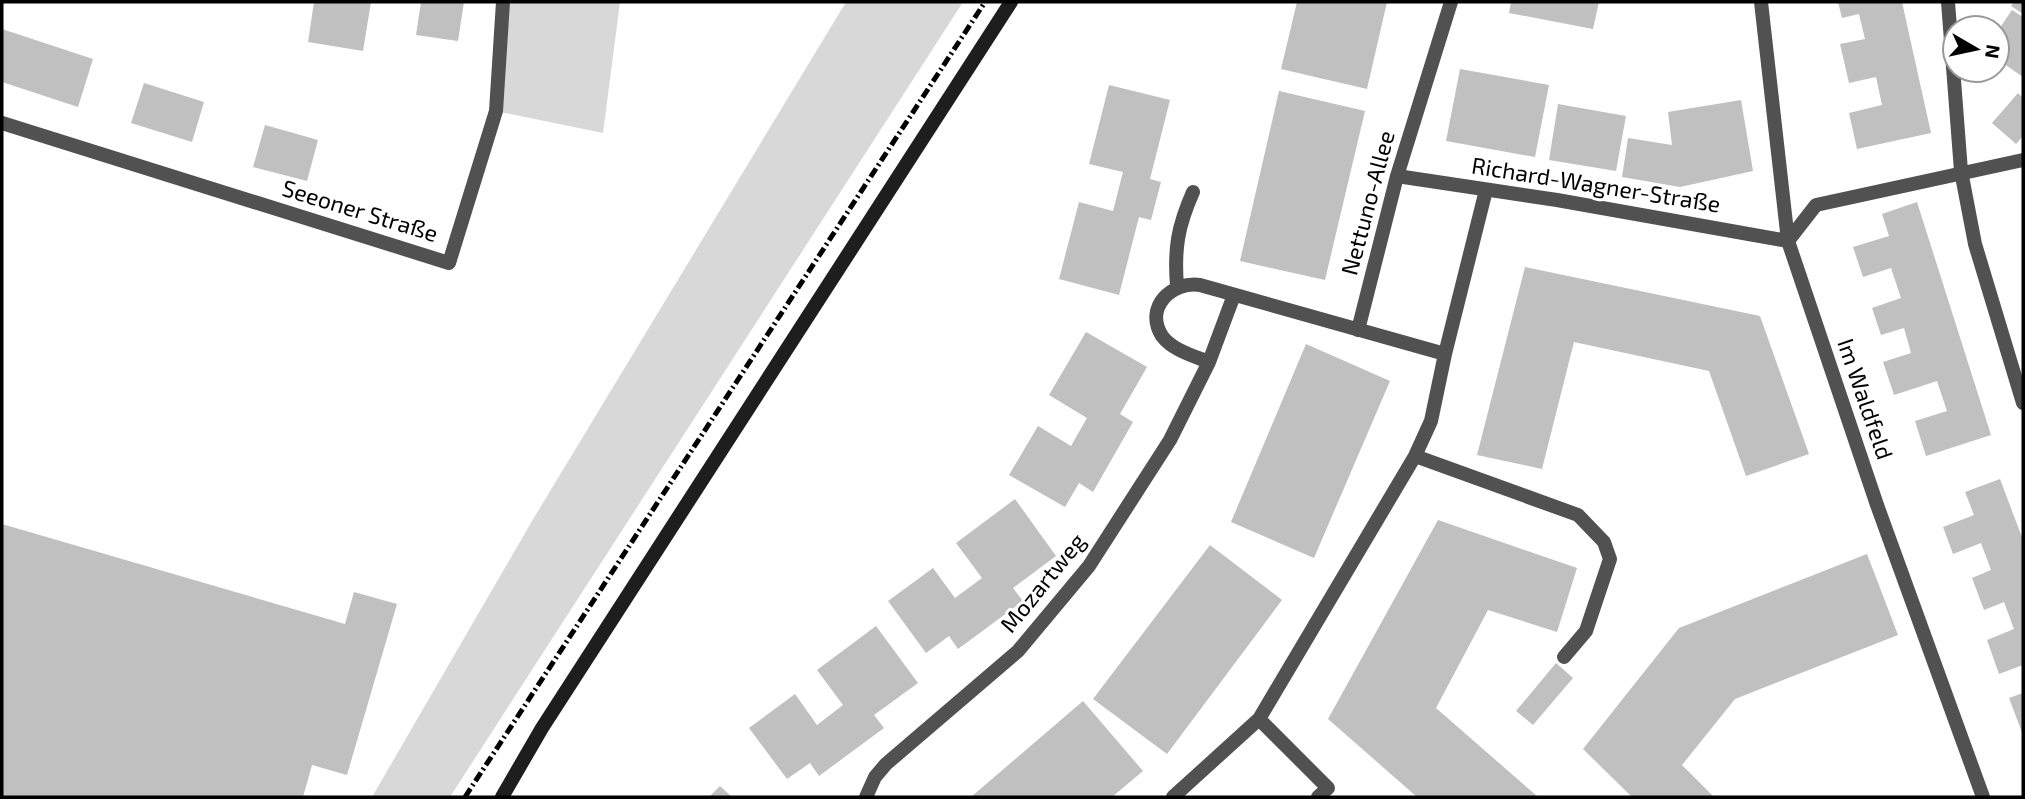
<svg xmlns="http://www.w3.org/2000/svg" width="2025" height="799" font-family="'Exo 2',sans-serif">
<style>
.green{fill:#d8d8d8}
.building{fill:#c0c0c0}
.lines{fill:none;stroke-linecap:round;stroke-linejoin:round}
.street{stroke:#515151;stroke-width:14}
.secondary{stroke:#1e1e1e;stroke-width:14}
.rail{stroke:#000;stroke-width:5;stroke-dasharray:10 3.5 2 3.5;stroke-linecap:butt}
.labels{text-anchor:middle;stroke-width:6;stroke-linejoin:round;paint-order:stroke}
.street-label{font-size:23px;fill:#000;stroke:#fff}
</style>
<rect width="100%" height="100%" fill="#fff"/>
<path class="green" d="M503,2h117l-17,131 -107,-22z
M846,2h117l-513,795h-78l160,-276z"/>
<path class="building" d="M314,2h57l-8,49 -55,-9z
M421,2h43l-6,39 -42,-6z
M1297,2h90l-20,87 -86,-20z
M1511,2h88l-6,27 -84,-16z
M1838,2h64l29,131 -74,16 -8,-36 33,-8 -6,-28 -27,6 -9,-39 25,-5 -6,-25 -17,4z
M2014,2h9v12l-12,-8z
M2012,10l11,7v60l-26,-18v-27z
M2,29l91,30 -15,48 -76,-25z
M1460,69l89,16 -14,72 -89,-16z
M144,83l60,19 -12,40 -61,-19z
M1109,85l61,15 -20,79 11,3 -10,38 -12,-3 -20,78 -60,-16 20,-77 34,9 10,-39 -34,-8z
M1279,91l86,20 -40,169 -85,-19z
M2018,93l5,5v38l-7,8 -24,-21z
M1741,100l12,71 -73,16 -58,-10 6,-39 44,7 -4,-33z
M1558,104l68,12 -10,55 -67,-11z
M265,125l53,15 -11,41 -54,-14z
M1917,202l74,233 -65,21 -11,-35 32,-10 -10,-30 -43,14 -11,-33 28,-9 -7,-25 -23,7 -9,-27 29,-10 -10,-30 -28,9 -10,-30 36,-11 -7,-22z
M1525,267l235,49 49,138 -63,22 -37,-105 -135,-29 -32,127 -65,-14z
M1086,332l61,35 -27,47 13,8 -40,70 -14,-9 -14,24 -56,-32 29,-49 33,20 16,-28 -38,-23z
M1306,344l84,37 -76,177 -83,-36z
M2000,479l23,61v125l-24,9 -12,-34 27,-11 -10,-27 -20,8 -12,-32 19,-8 -10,-27 -28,11 -10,-27 31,-12 -9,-23z
M1015,499l41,57 -43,32 10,13 -65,48 -9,-13 -23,17 -38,-52 45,-33 22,30 27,-20 -26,-35z
M1438,520l139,48 -20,64 -69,-22 -52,98 102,89h-121l-89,-78z
M2,524l343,100 9,-32 43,12 -50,171 -35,-10 -9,32h-301z
M1210,545l72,55 -115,154 -74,-55z
M1867,554l31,81 -163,64 -53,66 32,32h-82l-49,-48 96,-121z
M876,626l42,57 -44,32 10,13 -65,48 -9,-13 -23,16 -38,-51 46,-34 22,31 26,-20 -26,-35z
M1556,663l17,15 -40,47 -17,-14z
M2023,693v42l-14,-37z
M1083,701l60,70 -31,26h-141z
M720,786l12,11h-23z"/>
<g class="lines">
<path class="street" d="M1761,2l27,239 89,264 106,292
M1948,2l13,169 14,73 48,159
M2,123l447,140 47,-152 7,-109
M1397,176l160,24 231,41 28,-36 207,-45
M1177,286c-3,-38 1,-60 16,-94
M1358,330l39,-154 54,-174
M1445,354l41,-164
M1209,362c-15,-6 -37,-12 -47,-26 -18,-29 10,-55 38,-51l245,69 -14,67 -16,35 -156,263 69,69 -10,9
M1415,456l163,59 26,27 6,17 -24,72 -22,26
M866,797l9,-20 11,-13 132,-113 71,-85 81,-126 39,-78 25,-67
M1173,797l86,-78"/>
<path class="secondary" d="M502,797l40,-69 469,-726"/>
<path class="rail" d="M465,797l520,-795"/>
</g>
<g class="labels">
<g class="street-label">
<text transform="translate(1596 185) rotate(9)" y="8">Richard-Wagner-Straße</text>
<text transform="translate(1368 203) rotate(-75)" y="8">Nettuno-Allee</text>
<text transform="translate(360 211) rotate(17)" y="8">Seeoner Straße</text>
<text transform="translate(1865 399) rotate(71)" y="8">Im Waldfeld</text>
<text transform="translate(1043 583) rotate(-51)" y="8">Mozartweg</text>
</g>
</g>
<rect width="2025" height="799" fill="none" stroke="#000000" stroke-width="7"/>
<g transform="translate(1976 49) rotate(99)"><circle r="33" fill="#ffffff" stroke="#999999" stroke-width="2"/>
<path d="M0-5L12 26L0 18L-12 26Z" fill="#000000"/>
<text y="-10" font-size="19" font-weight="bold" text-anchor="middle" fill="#000000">N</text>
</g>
</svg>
